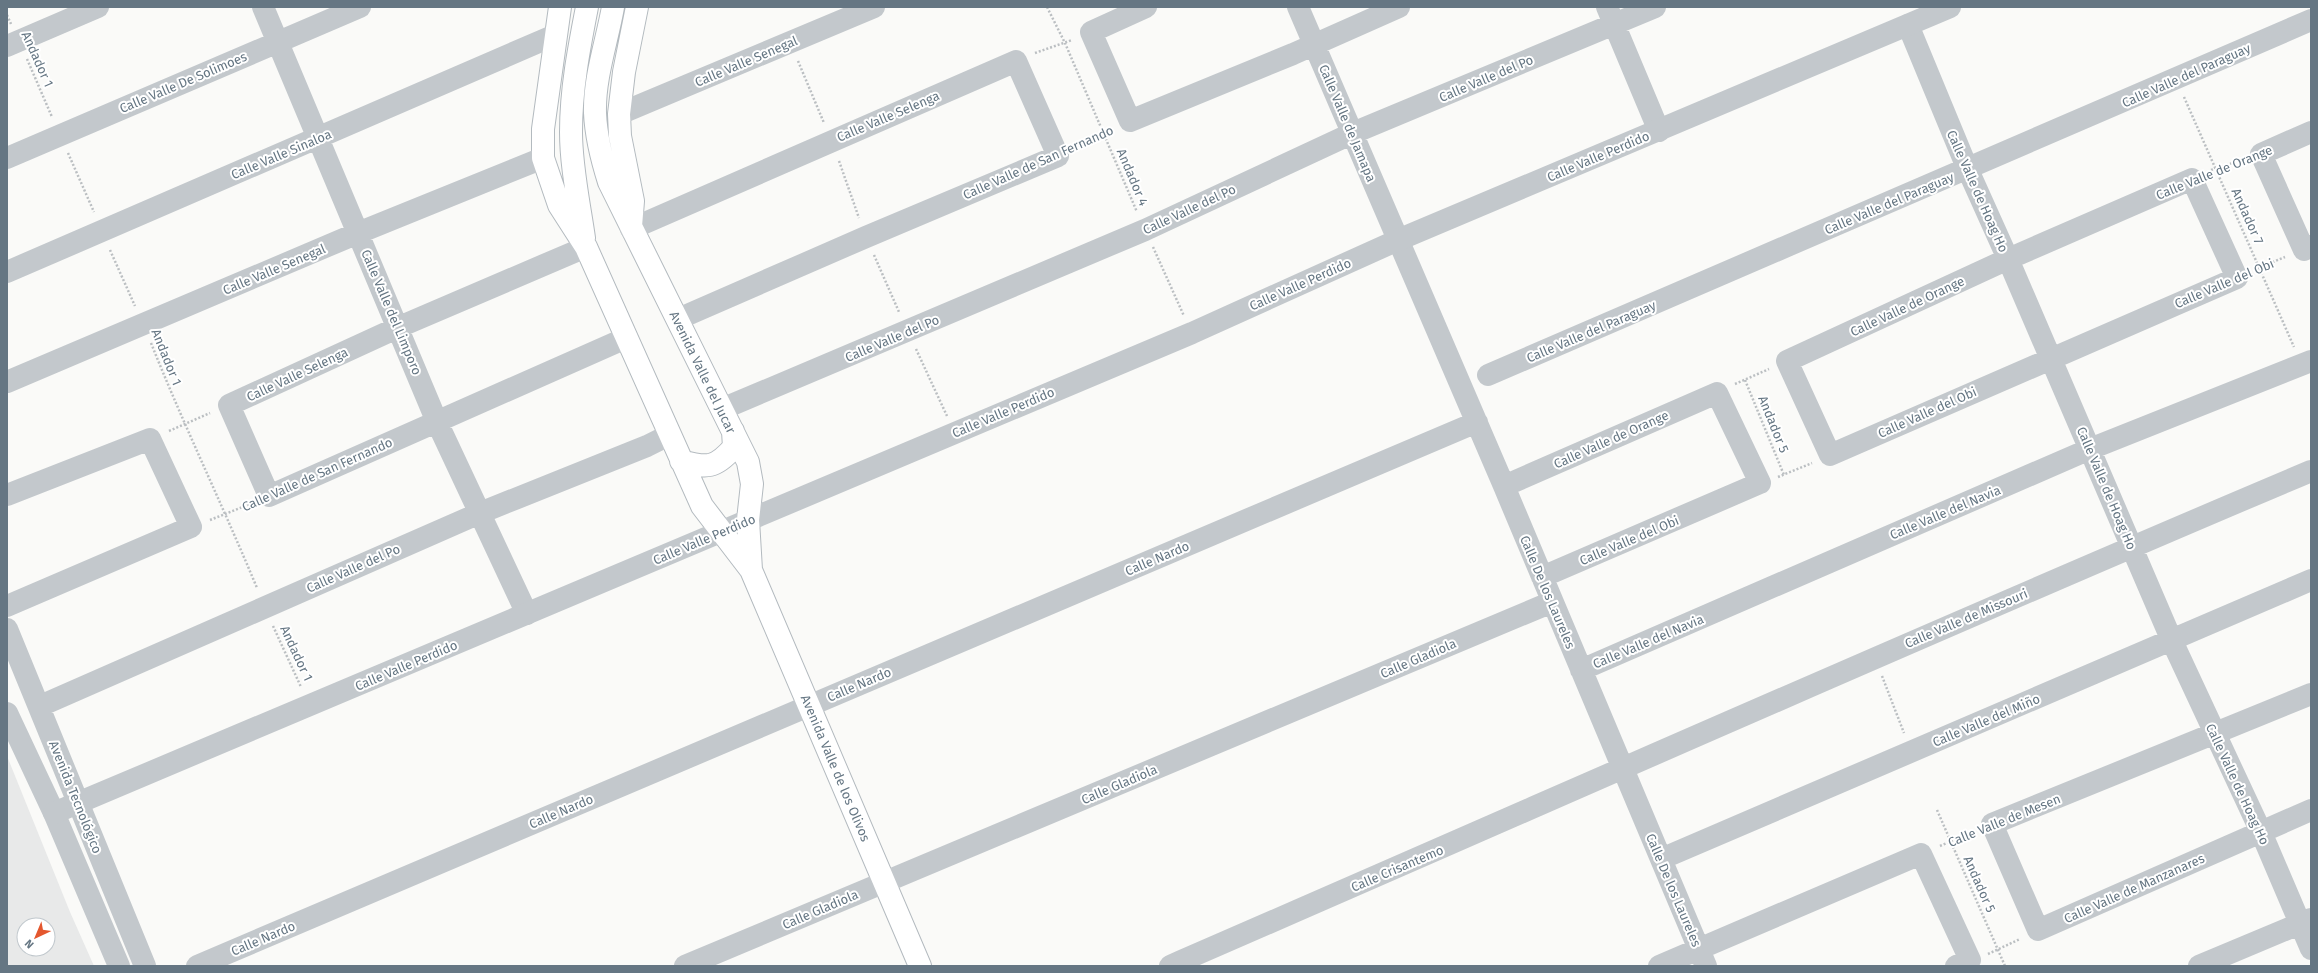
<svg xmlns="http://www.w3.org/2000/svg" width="2318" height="973" font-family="'Fira Sans',sans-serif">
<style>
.built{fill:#e8e9e9;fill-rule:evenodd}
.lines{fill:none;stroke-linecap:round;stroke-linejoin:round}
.secondary-casing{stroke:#b3babf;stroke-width:24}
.path{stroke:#bbbfc2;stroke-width:2.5;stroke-dasharray:2 2;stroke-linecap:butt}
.minor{stroke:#c3c8cc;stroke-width:22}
.tertiary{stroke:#c3c8cc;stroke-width:22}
.secondary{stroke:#fff;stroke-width:22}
.labels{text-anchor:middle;stroke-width:4;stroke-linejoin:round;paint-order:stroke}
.street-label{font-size:13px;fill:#657683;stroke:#fff}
</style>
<rect width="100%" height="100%" fill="#fafaf8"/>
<path class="built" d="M7,756l63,156 24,54h-87zM24,925h24v24h-24z"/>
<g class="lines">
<defs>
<path id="secondary" d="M560,7l-17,122v29l16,47 27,42 116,259 49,64 169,396
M613,7c-6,34 -19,71 -18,106 1,23 7,47 14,69l139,280 4,22 -4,36 3,50
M631,226l2,-25 -13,-65 -1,-22 5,-42 13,-65
M584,238c-5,-35 -13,-71 -13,-106 0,-43 8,-84 16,-125
M681,461c26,7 34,8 53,-14l-1,-16"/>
</defs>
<use href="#secondary" class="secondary-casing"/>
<path class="path" d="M1047,7l18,36 72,169
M7,15l4,9
M1035,53l37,-13
M27,59l25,58
M798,61l26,62
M2184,97l110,250
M1075,148l37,-18
M68,153l26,59
M839,161l20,57
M2211,170l31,-10
M1153,247l31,69
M110,250l25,56
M874,255l25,57
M2254,270l31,-13
M151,343c33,83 72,163 106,245
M916,349l31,67
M1745,380l39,95
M1735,384l34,-15
M169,431l41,-18
M1778,477l34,-14
M210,520l40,-16
M273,626l28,61
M1882,676l22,57
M1937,810l68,156
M1940,846l34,-15
M1988,954l32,-15"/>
<path class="minor" d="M263,7l174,415 90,192
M1146,7l-55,25 39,89 163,-67 106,-47
M1298,7l206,479 202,480
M1607,7l52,124
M1908,25l60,145 40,89 164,382 89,191 50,117
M7,46l91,-39
M619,114l255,-107
M2311,132l-50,22 43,96 7,-4
M7,158l353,-151
M2192,179l45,99 -407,177 -43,-94 221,-102z
M631,229l385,-168 42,95 -192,81 -188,82
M586,247l-187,80 -170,78 40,91 357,-158
M7,272l548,-237
M1488,375l823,-355
M7,382l351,-149 185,-75
M722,409l423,-179 208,-97 302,-126
M1504,486l213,-93 43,90 -218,94
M7,495l143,-56 41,88 -184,79
M7,629l138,337
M1581,670l509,-221 221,-88
M2311,694l-319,130 46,106 273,-120
M40,706l440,-193 167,-67 22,-11
M7,713l47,100 65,153
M1661,859l650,-279
M197,966l1280,-544
M685,966l867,-364
M1170,966c380,-165 759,-334 1141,-495
M1659,966l262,-112 49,106 -14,6
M2199,966l112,-47"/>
<path class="tertiary" d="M54,813l1138,-480 206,-93 552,-233"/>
<use href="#secondary" class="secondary"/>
</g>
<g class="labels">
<g class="street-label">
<text transform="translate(38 59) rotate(66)" y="5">Andador 1</text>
<text transform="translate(746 61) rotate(-23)" y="5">Calle Valle Senegal</text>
<text transform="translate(2186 75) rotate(-24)" y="5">Calle Valle del Paraguay</text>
<text transform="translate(1486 78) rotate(-23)" y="5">Calle Valle del Po</text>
<text transform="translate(183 82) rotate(-23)" y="5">Calle Valle De Solimoes</text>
<text transform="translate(888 116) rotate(-23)" y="5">Calle Valle Selenga</text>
<text transform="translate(1348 123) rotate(67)" y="5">Calle Valle de Jamapa</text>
<text transform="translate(281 154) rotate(-23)" y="5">Calle Valle Sinaloa</text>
<text transform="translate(1598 156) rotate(-23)" y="5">Calle Valle Perdido</text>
<text transform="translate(1038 162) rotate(-24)" y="5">Calle Valle de San Fernando</text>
<text transform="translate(2214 172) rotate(-22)" y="5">Calle Valle de Orange</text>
<text transform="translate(1133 177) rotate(67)" y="5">Andador 4</text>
<text transform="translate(1978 191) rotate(66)" y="5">Calle Valle de Hoag Ho</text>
<text transform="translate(1889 203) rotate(-23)" y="5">Calle Valle del Paraguay</text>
<text transform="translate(1189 209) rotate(-25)" y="5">Calle Valle del Po</text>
<text transform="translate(2248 216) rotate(66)" y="5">Andador 7</text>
<text transform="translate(274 269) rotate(-23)" y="5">Calle Valle Senegal</text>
<text transform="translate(2224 283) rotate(-23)" y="5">Calle Valle del Obi</text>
<text transform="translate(1300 284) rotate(-24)" y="5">Calle Valle Perdido</text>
<text transform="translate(1907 306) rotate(-25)" y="5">Calle Valle de Orange</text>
<text transform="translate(392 312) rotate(67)" y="5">Calle Valle del Limporo</text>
<text transform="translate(1591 331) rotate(-23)" y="5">Calle Valle del Paraguay</text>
<text transform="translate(892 338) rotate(-23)" y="5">Calle Valle del Po</text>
<text transform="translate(167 357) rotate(68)" y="5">Andador 1</text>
<text transform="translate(703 372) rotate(64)" y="5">Avenida Valle del Jucar</text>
<text transform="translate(297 374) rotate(-25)" y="5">Calle Valle Selenga</text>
<text transform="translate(1003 412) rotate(-23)" y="5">Calle Valle Perdido</text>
<text transform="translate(1927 412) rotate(-24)" y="5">Calle Valle del Obi</text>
<text transform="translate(1774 424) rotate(68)" y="5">Andador 5</text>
<text transform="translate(1611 439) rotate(-24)" y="5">Calle Valle de Orange</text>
<text transform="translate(317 474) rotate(-24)" y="5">Calle Valle de San Fernando</text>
<text transform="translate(2107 488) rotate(67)" y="5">Calle Valle de Hoag Ho</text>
<text transform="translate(1945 512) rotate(-23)" y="5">Calle Valle del Navia</text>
<text transform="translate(704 539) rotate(-23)" y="5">Calle Valle Perdido</text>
<text transform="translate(1629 540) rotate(-23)" y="5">Calle Valle del Obi</text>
<text transform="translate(1157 558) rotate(-23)" y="5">Calle Nardo</text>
<text transform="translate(353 568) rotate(-24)" y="5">Calle Valle del Po</text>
<text transform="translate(1548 592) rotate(67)" y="5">Calle De los Laureles</text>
<text transform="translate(1966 618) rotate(-23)" y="5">Calle Valle de Missouri</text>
<text transform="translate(1648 641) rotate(-23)" y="5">Calle Valle del Navia</text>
<text transform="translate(297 653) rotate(65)" y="5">Andador 1</text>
<text transform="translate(1418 658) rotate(-23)" y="5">Calle Gladiola</text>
<text transform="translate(406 665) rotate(-23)" y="5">Calle Valle Perdido</text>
<text transform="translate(859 684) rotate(-23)" y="5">Calle Nardo</text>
<text transform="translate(1986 720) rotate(-23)" y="5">Calle Valle del Miño</text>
<text transform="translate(836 768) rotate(67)" y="5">Avenida Valle de los Olivos</text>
<text transform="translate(1119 784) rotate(-23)" y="5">Calle Gladiola</text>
<text transform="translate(2238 784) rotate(65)" y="5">Calle Valle de Hoag Ho</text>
<text transform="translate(76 797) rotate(68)" y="5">Avenida Tecnológico</text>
<text transform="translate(561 811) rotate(-23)" y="5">Calle Nardo</text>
<text transform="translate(2004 820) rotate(-22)" y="5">Calle Valle de Mesen</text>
<text transform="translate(1397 868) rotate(-23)" y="5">Calle Crisantemo</text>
<text transform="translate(1980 884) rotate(66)" y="5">Andador 5</text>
<text transform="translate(2134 888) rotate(-24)" y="5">Calle Valle de Manzanares</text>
<text transform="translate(1674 890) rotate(67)" y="5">Calle De los Laureles</text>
<text transform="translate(820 909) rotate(-23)" y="5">Calle Gladiola</text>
<text transform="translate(263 938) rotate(-23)" y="5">Calle Nardo</text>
</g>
</g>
<rect width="2318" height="973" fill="none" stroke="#657683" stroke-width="16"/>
<g transform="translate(36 937) rotate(224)"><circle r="19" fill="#ffffff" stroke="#c1c8cd"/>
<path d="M0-3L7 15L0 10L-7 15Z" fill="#e4572e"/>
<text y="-6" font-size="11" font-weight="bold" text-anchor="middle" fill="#657683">N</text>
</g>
</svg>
